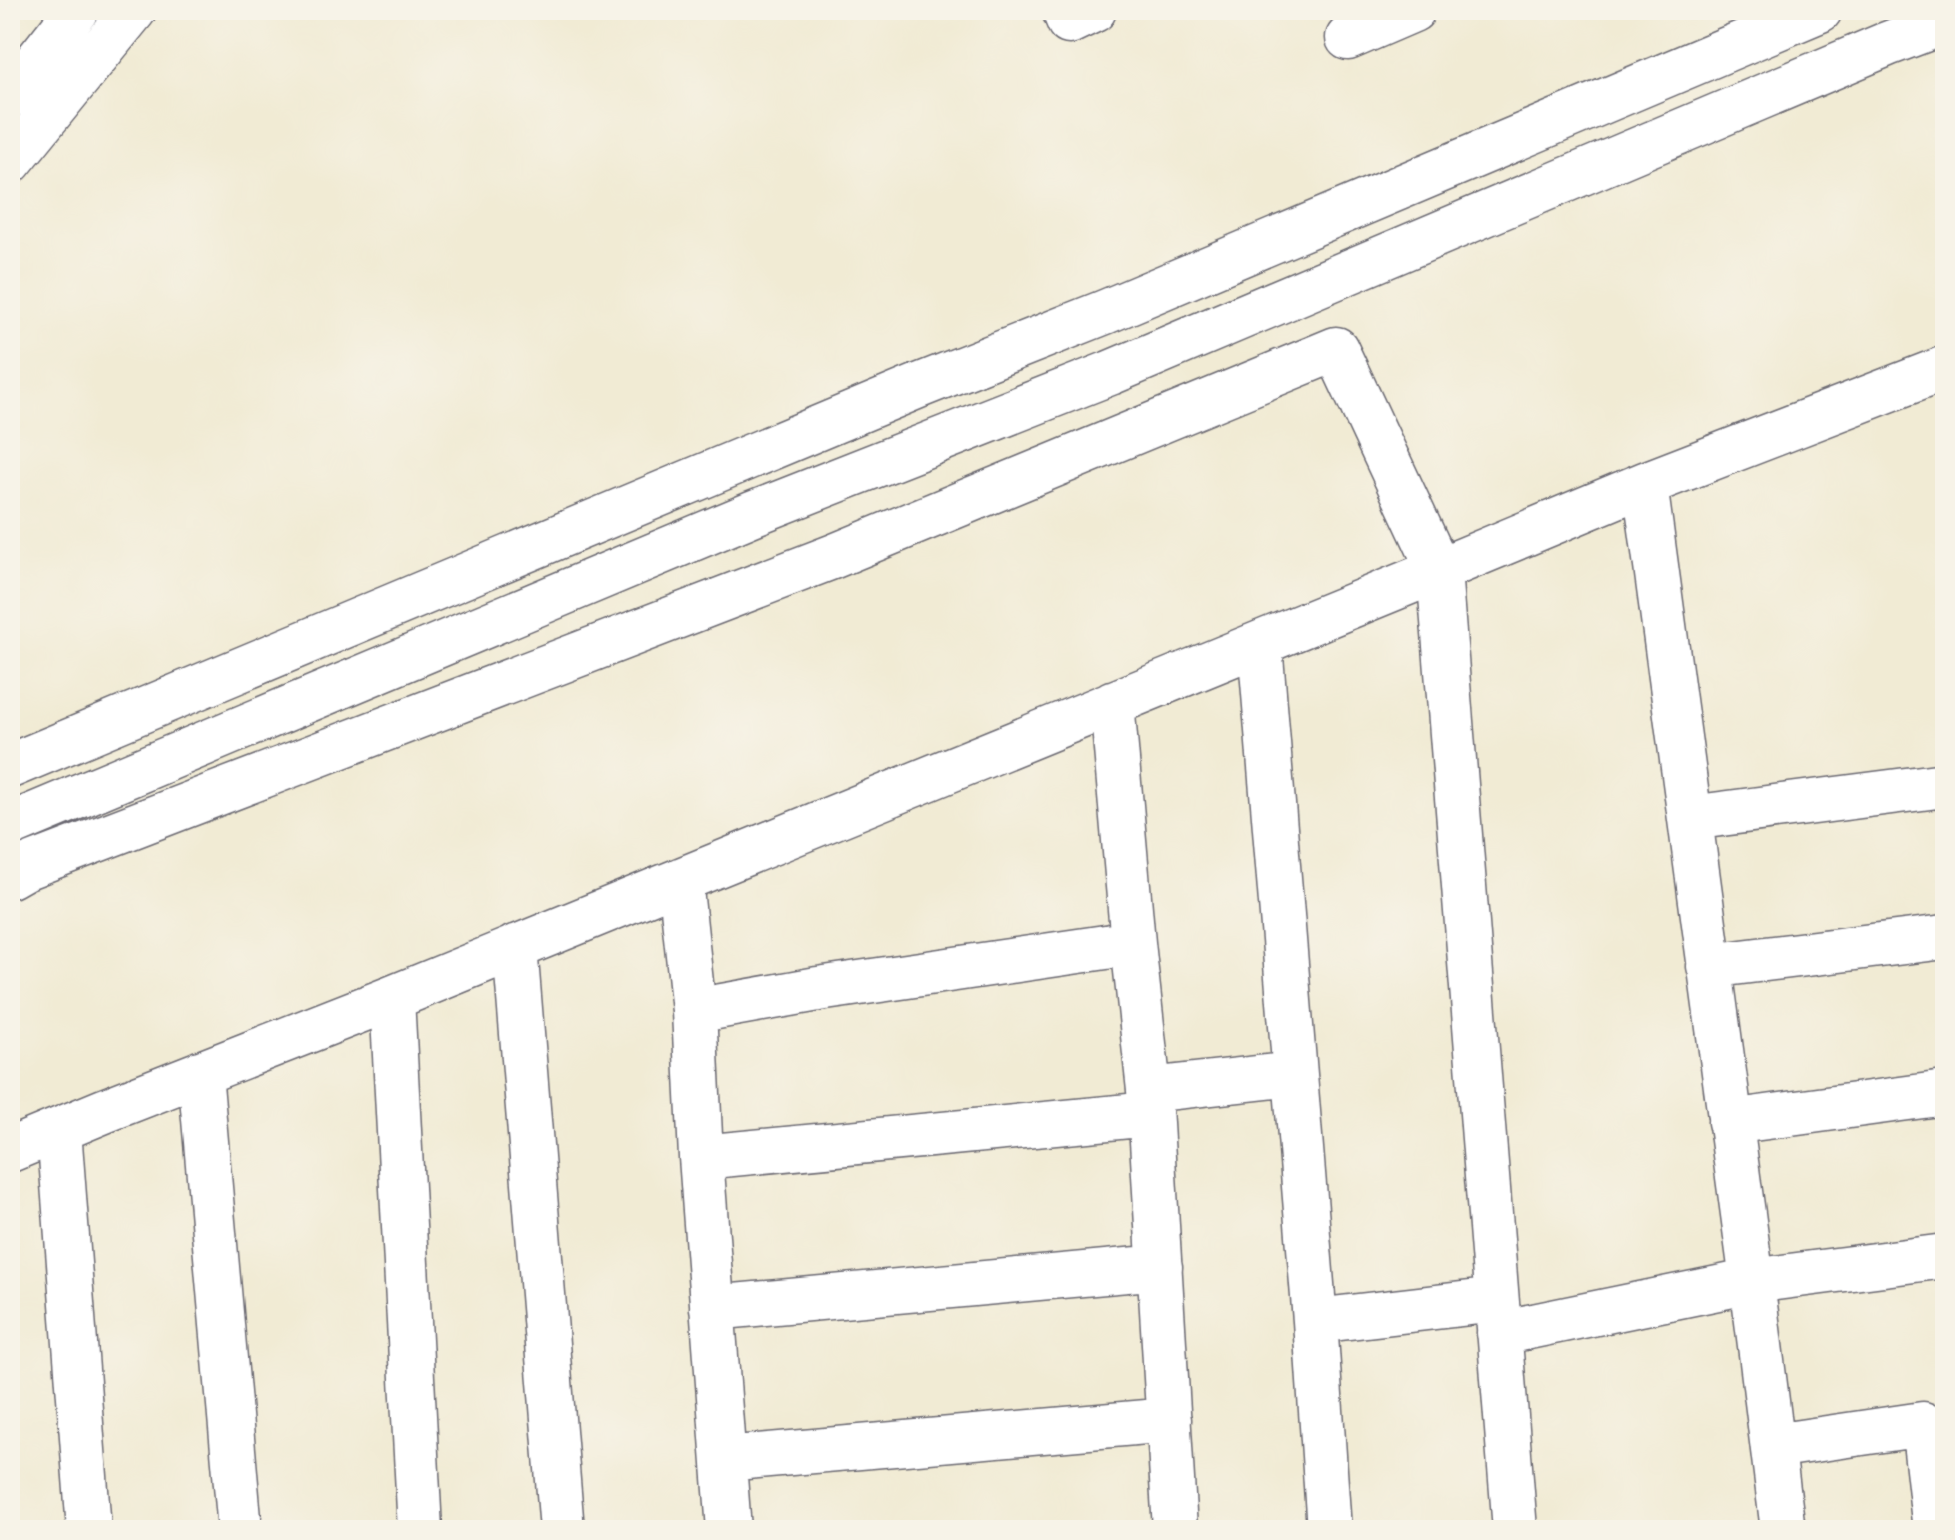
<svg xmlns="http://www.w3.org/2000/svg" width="1955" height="1540" viewBox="0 0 1955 1540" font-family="'Architects Daughter',sans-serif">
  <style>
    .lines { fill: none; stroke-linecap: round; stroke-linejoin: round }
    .minor-casing { stroke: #6a6871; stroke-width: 47 }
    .minor { stroke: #fff; stroke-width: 44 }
  </style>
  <rect width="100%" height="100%" fill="#f7f3e8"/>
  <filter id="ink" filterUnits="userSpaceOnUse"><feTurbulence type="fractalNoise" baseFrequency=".0125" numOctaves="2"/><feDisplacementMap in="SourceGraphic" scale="16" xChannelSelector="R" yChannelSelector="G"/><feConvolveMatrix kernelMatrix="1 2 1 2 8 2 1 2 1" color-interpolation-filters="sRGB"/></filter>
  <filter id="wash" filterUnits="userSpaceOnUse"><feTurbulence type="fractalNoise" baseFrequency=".006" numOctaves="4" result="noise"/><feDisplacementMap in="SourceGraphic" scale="32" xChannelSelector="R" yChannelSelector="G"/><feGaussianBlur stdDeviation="1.8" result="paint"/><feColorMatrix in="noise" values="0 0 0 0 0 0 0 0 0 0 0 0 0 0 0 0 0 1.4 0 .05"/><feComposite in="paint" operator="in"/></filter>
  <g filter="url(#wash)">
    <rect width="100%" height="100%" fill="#f1ebd4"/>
  </g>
  <g filter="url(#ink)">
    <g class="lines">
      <g class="minor-casing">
        <path id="minor" d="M1064,10l5,12 25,-12
          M1348,38l65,-28
          M10,95l67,-85
          M10,162l124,-152
          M1260,644l55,677 14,209
          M1112,703l21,240 16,147
          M10,766l911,-381 184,-73 715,-302
          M1690,818l255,-33
          M10,825l742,-311 358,-141 777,-329 58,-22
          M10,876l14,-8 808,-311 504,-208 103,221 76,960
          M680,880l14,131 7,146 28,373
          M515,947l47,583
          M1709,966l236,-29
          M392,998l28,532
          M694,1011l124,-22 315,-46
          M200,1073l40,457
          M1730,1122l215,-29
          M59,1130l30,400
          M10,1150l94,-39 288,-113 1047,-428 206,-86 300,-116
          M701,1157l449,-43
          M712,1308l448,-41
          M1315,1321l181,-21
          M1499,1333l253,-52 -107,-797
          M1773,1446l150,-22 12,106
          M724,1459l445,-39
          M1175,1530l-26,-440 145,-16
          M1783,1530l-31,-249 193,-25"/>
      </g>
      <use href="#minor" class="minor"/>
    </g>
  </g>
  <rect width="1955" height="1540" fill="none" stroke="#f7f3e8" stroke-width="40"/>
</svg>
